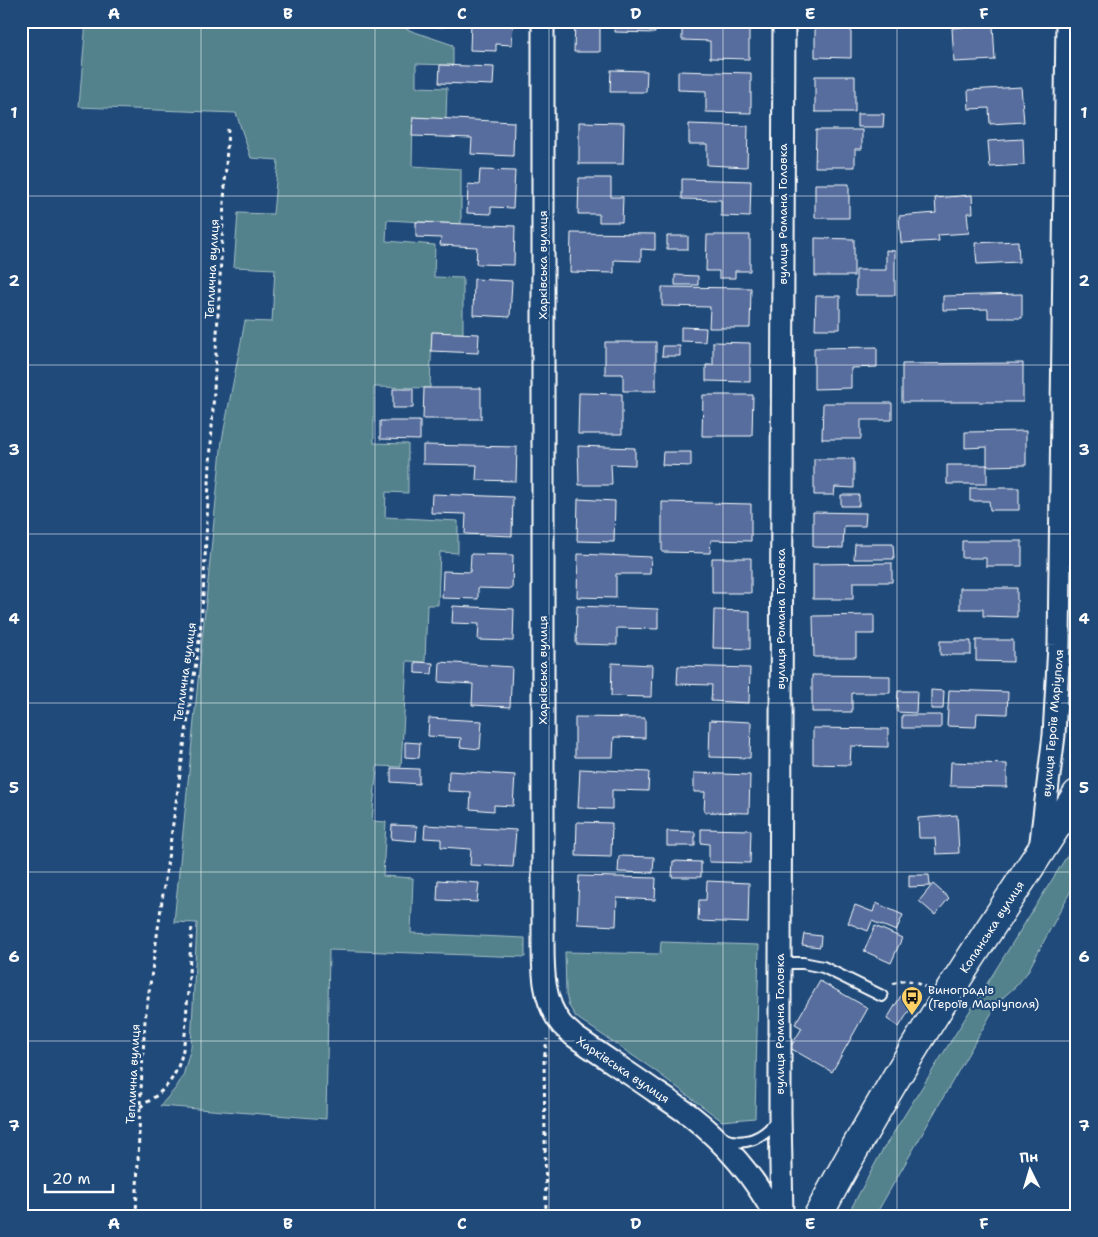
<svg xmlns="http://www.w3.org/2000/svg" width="1098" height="1237" viewBox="0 0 1098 1237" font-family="'Shantell Sans',sans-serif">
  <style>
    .green { fill: #52828c; stroke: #a8c0c6 }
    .building { fill: #566d9d; stroke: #fff }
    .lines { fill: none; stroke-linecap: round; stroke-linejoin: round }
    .service-casing { stroke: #fff; stroke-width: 14 }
    .minor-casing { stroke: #fff; stroke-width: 25 }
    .trunk-casing { stroke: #fff; stroke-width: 31 }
    .path { stroke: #fff; stroke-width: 3; stroke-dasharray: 4 4; stroke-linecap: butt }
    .service { stroke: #1f4a7a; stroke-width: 10 }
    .minor { stroke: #1f4a7a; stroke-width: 21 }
    .trunk { stroke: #1f4a7a; stroke-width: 28 }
    .grid { fill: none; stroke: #fff; stroke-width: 1; stroke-opacity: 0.55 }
    .labels { text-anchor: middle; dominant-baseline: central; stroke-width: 4.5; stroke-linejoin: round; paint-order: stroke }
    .street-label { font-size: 12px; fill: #fff; stroke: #1f4a7a }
    .poi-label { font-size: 12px; fill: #fff; stroke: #1f4a7a; text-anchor: start }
    .neatline { fill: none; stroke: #fff; stroke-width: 2 }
    .grid-label { font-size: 16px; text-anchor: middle; font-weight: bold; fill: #fff }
  </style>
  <rect width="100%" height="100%" fill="#1f4a7a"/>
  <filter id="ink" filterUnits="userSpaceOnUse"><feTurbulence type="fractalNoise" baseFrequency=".02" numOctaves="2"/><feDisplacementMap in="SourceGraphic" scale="10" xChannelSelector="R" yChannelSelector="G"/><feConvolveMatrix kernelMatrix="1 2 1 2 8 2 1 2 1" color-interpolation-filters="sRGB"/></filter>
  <g filter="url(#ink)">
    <path class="green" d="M86,21h320v8l47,16v20l-37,-1v23l31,1 -1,31 -33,-2 -1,49 49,3v55l-74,-4 -1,21 49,4 -1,32 29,1v55l-31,-1 -2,56 -56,-1v56l34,1v49l-22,-1 -1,25 73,4v32l-18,-1 -2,53h-11l-2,57 -18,-1 -6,106 -24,-1 -5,55 14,1 -3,54 30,2 -2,55 114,5v19l-196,-7 -3,169 -166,-13 15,-17 8,-13 8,-29 6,-124 -23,-1 48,-482 23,-119 27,1 3,-53 -41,-2 4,-54 35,1 5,-54 -27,-2 -15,-45 -157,-6z
      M1077,840v39l-50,94 -11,13 -18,16 -123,214h-28l35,-65z
      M661,942l98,3 -4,173 -33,3 -68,-51 -78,-53 -7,-11 -3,-12 -1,-42 95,2z"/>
    <path class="building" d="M413,21h31v6l-31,-1z
      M471,21h42l-1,24 -16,-1v7l-26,-1z
      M575,21h25v31h-26z
      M615,21h40v12l-40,-1z
      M682,21h67v38l-39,-1v-17l-28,-1z
      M815,21h36v37l-36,-1z
      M993,25l2,35 -41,2 -2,-34z
      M440,65l54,2 -1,18 -54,-2z
      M611,70l36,1 -1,21h-36z
      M678,71l73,2v40l-45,-1v-21l-28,-1z
      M815,76h40v36h-40z
      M1021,87l3,35 -34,2 -1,-16 -20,1 -1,-19z
      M857,114h27l-1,13h-26z
      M413,117l101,5 -1,34 -42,-2 1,-16 -60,-2z
      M579,122l45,1 -1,41h-44z
      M689,124l59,2 -1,41 -40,-2v-21h-18z
      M816,130h46v19h-7v18h-40z
      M1023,139l1,26 -34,2 -2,-26z
      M480,170l35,1 -2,37 -22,-1v7l-24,-1 1,-29 11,1z
      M579,178h32v19h12l-1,25h-23v-8h-21z
      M682,179l69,2 -1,36 -29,-1v-16l-39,-1z
      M815,184h34v34h-34z
      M972,195l1,18h-6l2,20 -31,2 1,6 -38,2 -2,-27 37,-3 -1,-15z
      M416,222l99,4 -1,39 -38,-1 1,-17 -37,-2 1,-7 -25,-1z
      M571,233l84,1v16l-14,-1v12l-27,-1v13l-44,-1z
      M707,235h43v36h-15v7h-16v-7h-13z
      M667,236h21v13h-21z
      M815,238l39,1v37h-39z
      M1018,241l1,21 -42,2 -2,-21z
      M886,250l9,1v44h-39v-25h30z
      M675,275l23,1v9h-23z
      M474,279l38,2 -2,36 -37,-2z
      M662,287l89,1 -1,40h-41l1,-21 -48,-1z
      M1022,294v24h-34v-9l-45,1v-14z
      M816,296h24v33h-25z
      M681,327l25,1 -1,14 -24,-1z
      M432,332l47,2 -1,19 -47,-2z
      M605,342h51v49h-33v-17h-18z
      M713,342l37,1v39l-44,-1v-16h7z
      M663,346h17v10h-18z
      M877,347v20l-26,1v20l-37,1v-41z
      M1023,363v39h-121v-38z
      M424,388h57v31h-58z
      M393,389h20v19h-20z
      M579,393l43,1v40h-44z
      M703,395h50l-1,41h-50z
      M823,403h69v17h-31v19h-39z
      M380,421h40v19l-40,-1z
      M1026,431v34l-39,1v-19l-22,1v-16z
      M423,445l94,2 -1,34 -40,-1 1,-15 -54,-1z
      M578,446l57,2v17l-24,-1 1,21h-33z
      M663,452h28v14l-29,-1z
      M814,459h40v29l-19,-1 -1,8h-20z
      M947,465h40v19h-40z
      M970,488h49v22h-29l-1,-9h-19z
      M432,494l81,3 -1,39 -47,-2 1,-20 -35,-1z
      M841,495h18v11h-18z
      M578,499l37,2 -1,41 -37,-1z
      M662,502l89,2v37l-40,-1 -1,13 -48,-1z
      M813,512l53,1 -1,13h-21l-1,22 -30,-1z
      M962,541h60v25h-36v-8h-24z
      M855,544h38l1,15h-40z
      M471,554l42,1 -1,34 -34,-1v11l-36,-1 1,-27 27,1z
      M578,554l73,3 -1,17h-34v24l-39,-1z
      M712,558h39v35h-39z
      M892,563v19h-39v17h-40v-35z
      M960,588h57v29l-34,-1v-7h-23z
      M453,606l61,3 -1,32 -35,-1 1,-16 -27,-1z
      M577,606l81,3v20l-41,-1v17l-41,-1z
      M714,610l36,1v38l-37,-1z
      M874,615v19h-18v23h-42l-1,-41z
      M976,640h37v22l-37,-1z
      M940,641h31v14h-31z
      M415,662l18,1 -1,11 -17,-1z
      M440,662l72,5 -2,40 -38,-2 1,-21 -34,-2z
      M612,663l40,2 -1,32 -40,-1z
      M678,666l72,2 -1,35 -38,-2 1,-16 -35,-1z
      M812,675l78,1v17h-38v19h-40z
      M931,690l13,1 -1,18h-12z
      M949,690l59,2 -1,22 -30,-1 -1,14 -29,-1z
      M898,691h19l-1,22 -19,-1z
      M902,715h39v13h-39z
      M575,717l70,1v20l-31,-1 -1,20h-38z
      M429,718l53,3 -2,28 -20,-2 1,-9 -33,-2z
      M710,720l41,2 -1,36 -41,-1z
      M813,728l75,1v18l-37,-1 -1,19 -37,-1z
      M405,742l15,1 -1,15 -14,-1z
      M951,762l56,2v23l-57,-1z
      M391,768l28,1v15l-28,-2z
      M580,769l69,3 -1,19 -36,-1v19l-34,-1z
      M449,771l66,4 -2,31 -19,-1v6l-24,-2 1,-17 -23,-1z
      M694,773l56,2 -1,38 -45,-1 1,-20h-11z
      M957,815l2,38 -23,1 -1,-16h-16l-1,-20z
      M577,822l35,1 -1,34 -35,-1z
      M392,825l25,1 -1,15 -25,-2z
      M425,825l91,5 -3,37 -43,-2 1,-16 -30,-2v-8l-17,-1z
      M701,829l50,1 -1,33 -41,-1v-18l-8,-1z
      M667,831l28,1v14h-28z
      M619,856l35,1 -1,16 -35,-1z
      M673,861l28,1v15h-29z
      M909,875h20l1,11 -21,1z
      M579,876l77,2 -1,22 -38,-2 -1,28 -39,-2z
      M438,880l41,3 -2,19 -40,-2z
      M707,881l42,2 -1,40 -50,-2 1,-21h7z
      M933,884l16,14 -14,17 -16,-14z
      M876,903l27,12 -7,16 -24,-10 -4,10 -20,-8 7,-18 18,7z
      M875,926l27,12 -11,25 -27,-12z
      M804,934l17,2 -1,11 -18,-2z
      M820,981l48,27 -36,64 -42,-24 12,-20 -7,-4z
      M905,989l12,9 -18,29 -12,-8z"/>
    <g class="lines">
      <g class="service-casing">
        <path id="service" d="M780,963h23l20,4 59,29
          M721,1138c22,9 44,1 56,-19"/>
      </g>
      <g class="minor-casing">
        <path id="minor" d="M543,21v922c0,28 0,59 19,82 4,4 8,7 12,11 27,19 55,37 82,56 12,8 24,16 35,24 34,27 64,62 84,100
          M1040,849l14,-114 5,-90 8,-624
          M782,1216l-2,-102v-151l4,-942"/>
      </g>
      <g class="trunk-casing">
        <path id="trunk" d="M818,1216c39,-74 81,-145 126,-216 43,-69 90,-137 133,-206"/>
      </g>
      <path class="path" d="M893,984c12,-6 21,-3 32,3
        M140,1107c14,-9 28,-19 35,-34 11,-20 10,-45 12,-67 2,-27 3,-54 5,-81
        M136,1216l4,-109 5,-87 55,-386 3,-39 25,-467
        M546,1216l-2,-156 3,-21"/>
      <use href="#service" class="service"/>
      <use href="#minor" class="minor"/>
      <use href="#trunk" class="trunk"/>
    </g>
  </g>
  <path class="grid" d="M201,21v1195M375,21v1195M549,21v1195M723,21v1195M897,21v1195M21,196h1056M21,365h1056M21,534h1056M21,703h1056M21,872h1056M21,1041h1056"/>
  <defs>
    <g id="bus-pin" transform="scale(1.125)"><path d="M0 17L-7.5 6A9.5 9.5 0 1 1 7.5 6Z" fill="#ffd166" stroke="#1f4a7a"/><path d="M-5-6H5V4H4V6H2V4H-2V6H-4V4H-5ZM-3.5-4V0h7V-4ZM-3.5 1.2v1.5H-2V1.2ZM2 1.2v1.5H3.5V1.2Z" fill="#111"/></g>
  </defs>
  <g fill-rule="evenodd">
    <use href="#bus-pin" x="912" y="997"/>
  </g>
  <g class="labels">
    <g class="street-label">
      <text transform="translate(783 214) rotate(-90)">вулиця Романа Головка</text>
      <text transform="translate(543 265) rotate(-90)">Харківська вулиця</text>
      <text transform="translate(212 269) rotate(-87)">Теплична вулиця</text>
      <text transform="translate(781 619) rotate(-90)">вулиця Романа Головка</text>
      <text transform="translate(543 670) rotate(-90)">Харківська вулиця</text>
      <text transform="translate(185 672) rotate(-82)">Теплична вулиця</text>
      <text transform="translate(1053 723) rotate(-85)">вулиця Героїв Маріуполя</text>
      <text transform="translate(992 927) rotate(-57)">Копанська вулиця</text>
      <text transform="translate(780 1024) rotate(-90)">вулиця Романа Головка</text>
      <text transform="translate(623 1070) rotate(34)">Харківська вулиця</text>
      <text transform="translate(133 1074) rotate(-87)">Теплична вулиця</text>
    </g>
    <g class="poi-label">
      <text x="928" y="990">Виноградів<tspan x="928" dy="14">(Героїв Маріуполя)</tspan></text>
    </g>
  </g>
  <rect width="1098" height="1237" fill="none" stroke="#1f4a7a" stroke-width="55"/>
  <g transform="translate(1030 1170) rotate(355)" stroke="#1f4a7a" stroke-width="4" paint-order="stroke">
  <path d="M0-4L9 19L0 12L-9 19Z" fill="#ffffff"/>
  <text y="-8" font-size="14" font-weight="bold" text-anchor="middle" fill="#ffffff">Пн</text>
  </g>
  <path d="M45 1184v8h68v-8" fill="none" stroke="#ffffff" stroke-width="2.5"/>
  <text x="52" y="1184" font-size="15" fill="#ffffff" stroke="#1f4a7a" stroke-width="4" paint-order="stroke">20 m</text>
  <rect x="28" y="28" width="1042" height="1182" class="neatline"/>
  <g class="grid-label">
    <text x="114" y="19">A</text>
    <text x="288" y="19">B</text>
    <text x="462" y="19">C</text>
    <text x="636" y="19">D</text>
    <text x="810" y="19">E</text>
    <text x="984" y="19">F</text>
    <text x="14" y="118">1</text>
    <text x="1084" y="118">1</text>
    <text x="14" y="286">2</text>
    <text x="1084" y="286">2</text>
    <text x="14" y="455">3</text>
    <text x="1084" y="455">3</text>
    <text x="14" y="624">4</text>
    <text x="1084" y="624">4</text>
    <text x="14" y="793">5</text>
    <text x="1084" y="793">5</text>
    <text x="14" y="962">6</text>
    <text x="1084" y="962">6</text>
    <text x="14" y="1131">7</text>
    <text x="1084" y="1131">7</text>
    <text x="114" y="1229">A</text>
    <text x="288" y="1229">B</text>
    <text x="462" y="1229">C</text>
    <text x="636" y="1229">D</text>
    <text x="810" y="1229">E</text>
    <text x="984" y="1229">F</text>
  </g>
</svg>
